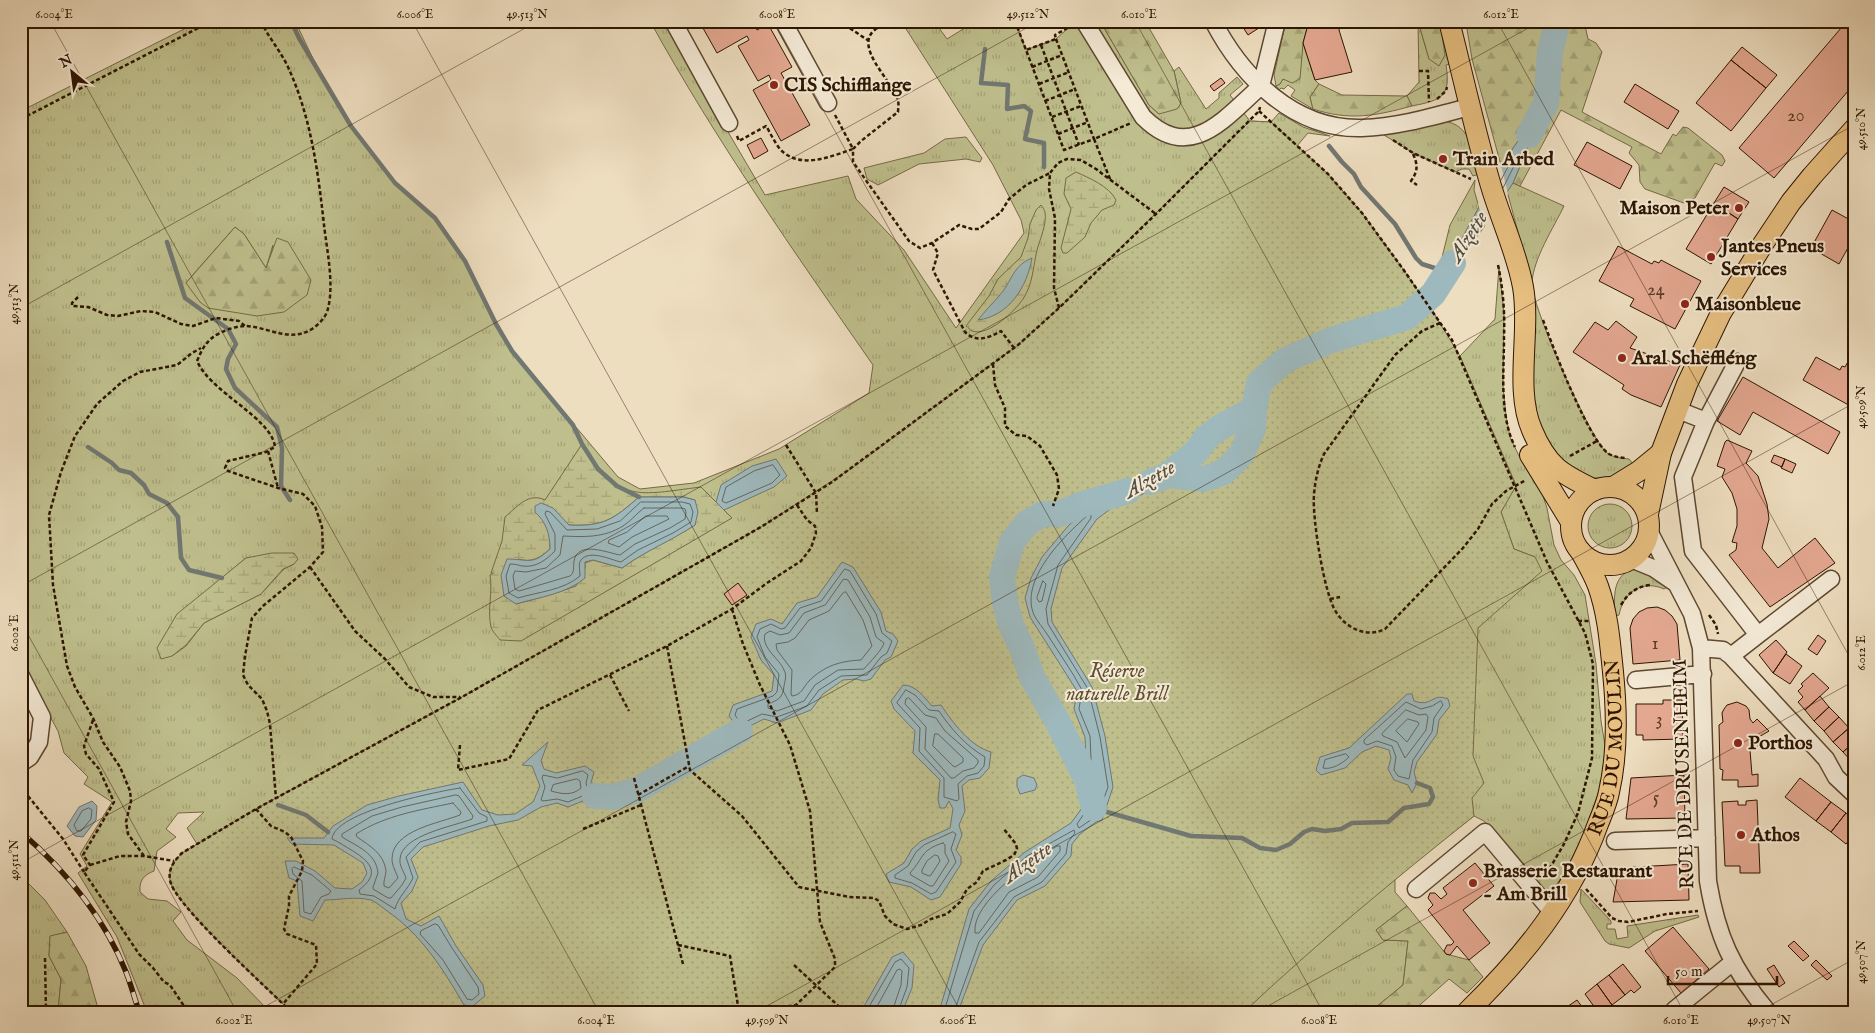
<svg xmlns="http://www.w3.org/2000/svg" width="1875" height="1033" viewBox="0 0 1875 1033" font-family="'IM FELL English',serif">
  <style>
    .grass { fill: url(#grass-tufts); stroke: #766a46; fill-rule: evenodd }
    .forest { fill: url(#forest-firs); stroke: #766a46 }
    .wetland { fill: url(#wetland-marsh); stroke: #766a46; fill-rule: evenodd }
    .park { fill: url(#park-dots); stroke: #766a46 }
    .water { fill: #9eb9bd; stroke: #717771 }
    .pier { fill: #eedec0 }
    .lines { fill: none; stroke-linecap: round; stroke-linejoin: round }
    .shore { stroke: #66675e; stroke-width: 1 }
    .stream { stroke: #717771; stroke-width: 4.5 }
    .river { stroke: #9eb9bd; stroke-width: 26 }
    .building { fill: #e4a891; stroke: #2d1500 }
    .minor-casing { stroke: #5d4730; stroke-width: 19 }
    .major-casing { stroke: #2d1500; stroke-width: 22 }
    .path { stroke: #2d1500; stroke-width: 2.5; stroke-dasharray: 4 2.5; stroke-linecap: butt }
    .minor { stroke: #f4ead6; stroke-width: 16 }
    .major { stroke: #e7bf80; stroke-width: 20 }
    .rail-casing { stroke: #2d1500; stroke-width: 5.5 }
    .rail { stroke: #f4ead6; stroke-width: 4; stroke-dasharray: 11; stroke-linecap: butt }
    .ticks { fill: none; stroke: #2d1500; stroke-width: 1; stroke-opacity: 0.45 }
    .poi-dot { fill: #8f2418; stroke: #f4ead6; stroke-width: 2 }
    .labels { text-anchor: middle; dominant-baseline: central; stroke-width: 4; stroke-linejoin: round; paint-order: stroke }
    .number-label { font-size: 18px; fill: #5b3a24 }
    .poi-label { font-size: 20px; font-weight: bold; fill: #2d1500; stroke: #f4ead6; text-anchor: start }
    .park-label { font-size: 20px; font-style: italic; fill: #605031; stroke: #f4ead6 }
    .street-label { font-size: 20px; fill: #2d1500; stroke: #f4ead6 }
    .water-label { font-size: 21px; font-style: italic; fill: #554e42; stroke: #f4ead6 }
    .neatline { fill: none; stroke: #2d1500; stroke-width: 2 }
    .ticks-label { font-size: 12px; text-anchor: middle; fill: #2d1500 }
  </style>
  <defs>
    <pattern id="grass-tufts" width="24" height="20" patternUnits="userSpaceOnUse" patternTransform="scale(1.25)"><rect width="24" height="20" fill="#bfbf8d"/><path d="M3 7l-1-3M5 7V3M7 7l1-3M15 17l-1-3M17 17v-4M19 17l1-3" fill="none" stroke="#a4a378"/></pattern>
    <pattern id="forest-firs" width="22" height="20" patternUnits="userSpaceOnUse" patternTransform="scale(1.25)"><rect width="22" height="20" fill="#bfbf8d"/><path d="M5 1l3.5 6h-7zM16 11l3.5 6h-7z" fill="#a4a378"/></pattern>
    <pattern id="wetland-marsh" width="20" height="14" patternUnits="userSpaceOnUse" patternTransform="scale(1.25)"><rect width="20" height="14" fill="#bfbf8d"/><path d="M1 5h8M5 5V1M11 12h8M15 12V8" fill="none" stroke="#a4a378"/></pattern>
    <pattern id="park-dots" width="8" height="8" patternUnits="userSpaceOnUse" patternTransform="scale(1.25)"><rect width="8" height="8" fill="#bfbf8d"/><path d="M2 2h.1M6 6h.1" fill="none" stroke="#a4a378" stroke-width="1.8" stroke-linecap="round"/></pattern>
  </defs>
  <rect width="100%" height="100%" fill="#eedec0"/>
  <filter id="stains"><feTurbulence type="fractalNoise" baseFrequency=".004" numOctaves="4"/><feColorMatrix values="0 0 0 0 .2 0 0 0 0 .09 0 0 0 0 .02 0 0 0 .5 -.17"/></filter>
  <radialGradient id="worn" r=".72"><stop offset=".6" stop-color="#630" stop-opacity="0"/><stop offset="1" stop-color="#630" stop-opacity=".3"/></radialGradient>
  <path class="grass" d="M200,21h95l34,71 22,34 44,57 40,35 30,43 31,63 16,27 106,126 22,12 54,-6 85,-34 90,-56 4,-28c-78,-112 -157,-224 -223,-344h13l102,174 83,-19 8,23 48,51 52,78 68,-95 -3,-13 -28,-55 -92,-144h33l13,18 29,-18h39l11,29 30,-11 10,-9 -6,-9h40l49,84 10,9 22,-11 -7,-32 5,-4 27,42 13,-11v-5l18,-16 6,7 -13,11 20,26 21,1 8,-9 24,14 27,9 -22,-3 -23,27 14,85 -1043,564 -83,81c-9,-25 4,-34 24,-46l-10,-16 17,-16 -26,1 -12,16 10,8 -19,14 -3,20c-10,4 -15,9 -14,21l8,7 19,2 14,11 -8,9 14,19 50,38 33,34h-123l-30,-75 -39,-64 9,-7 -7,-12 32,-52 -28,-18 4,-7 -24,-24 -6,-22 -37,-67v-553zM235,227l9,7 22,34 7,-23 -16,71 -71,-33 11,-13zM246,558l48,6 -10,5 -23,25 -57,29 -18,23 -14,10 50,-78z
    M1418,21l11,38 15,-20 6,25 -4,1c5,32 -4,35 -34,41l-5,-10 12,-14z
    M1303,43l12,37 4,4 -9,13 3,12 -22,-13 4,-6 -7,-5 -4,4 -3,-1 -2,2 -3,-4 4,-2 3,-5h16z
    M1443,121c28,3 30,31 36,53l-6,2 -4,-7h-7l-7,3 -42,-19 -29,-18z
    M966,137l16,21 -2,4 -14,-3 -47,5 -41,21 -11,-6 -3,-11 60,-15 21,-14z
    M1475,180l-1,10 5,17 -46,87 17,-69z
    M1513,183l51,23c-10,21 -31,53 -32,77 -1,22 58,156 75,170 7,5 15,5 22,6l4,5 -21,14h-18l-20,-4 -17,-11 -27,-55 2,-124 -25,-93z
    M1499,267l5,46 -1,73 3,30 4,21 10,21 20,29 7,21 7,37 7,15 13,15 11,20 11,69 5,57 5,30 -6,37 -15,43 -19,39 -18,28 -64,-77 -10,-5 -79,62v14l12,14 -31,24 7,10 25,1 -5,44 -33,27h-391l556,-455 -21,-8 -13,-37 15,-27 -56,-129 35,-37z
    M1588 526a22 22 0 1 1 44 0a22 22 0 1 1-44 0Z
    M1633,569c13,-1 24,10 34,18l-3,2c-22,-10 -41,4 -45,26l-4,1c-1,-19 -3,-40 18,-47z
    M21,876l24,24 22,32 -17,5 -1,19 12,23 -3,33h-37z
    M1581,889l30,32v3h-4v5h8l2,10 11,-2 -1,-11 71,-11 1,2 -44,14 -26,17 -20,-4 -4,-3 -25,-39z"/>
  <path class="forest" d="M1100,21h45l29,50 7,32 -4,6 -18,5 -10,-9z
    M1286,21h23l-6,22 -3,36 -8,4 -9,-4 -3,5 -4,2 -2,-11z
    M1418,21h22l5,34 -6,11 -10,-7z
    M1475,21h109l4,18 8,4 6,9 -20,60 79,42 12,-20 3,2 7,-9 5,1 34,27 3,6 -3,5 -7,-3 -20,35 -11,5 -39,-14 -5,-7 -1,-17 -10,-12 3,-6 -71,-37 -41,76 -7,-3 32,-77 -32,42 -11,21 -30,-110 -6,-36z
    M1319,84l23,11 65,1 5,10c-37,10 -62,15 -99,3l-3,-12z
    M235,227l9,7 22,34 11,-30 11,4 23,38 -4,15 -23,17 -27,4 -49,-8 -8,-6 -14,-19z
    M1407,906l39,48 23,6 14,17 -16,16 -18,-14 -37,33h-42l33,-27 5,-44 -25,-1 -7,-10z
    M67,932l19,34 13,46h-41l3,-33 -12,-23 1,-20z"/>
  <path class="wetland" d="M1076,172c13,6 33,14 40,28l-2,5 -12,5 -11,13 -6,14 -18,16h-4l-2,-5 10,-39 -7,-15 2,-16z
    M1041,205c2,2 3,5 4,7 2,12 -5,27 -8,38 -4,17 -4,34 -14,49 -8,12 -35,38 -51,32 -2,-1 -4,-4 -6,-5l23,-30 9,-17 23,-22 7,-19 2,-14 6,-14z
    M582,444c39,60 54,51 119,43l31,31 -211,123 -21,-1c-3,-4 -8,-9 -9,-13 -4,-17 2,-35 -1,-52l3,-2h-2l11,-32 3,-24c12,-10 23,-25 40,-17zM639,497h44l12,3v25c-24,15 -50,26 -73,43l-29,-8 -8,3v5l-9,18 -23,8 -37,10 2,-45c14,4 22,-1 32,-10v-14l-8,-17h19l8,7c34,2 45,-6 70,-28z
    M272,553h22l4,6 -4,5 -11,5 -22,25 -57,29 -18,22 -14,11 -11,3 -4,-11 20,-34 69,-56z"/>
  <path class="park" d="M1250,121l21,1 57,52 34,39 41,56 32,46 25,41 56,130 -15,26 13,37 21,8 7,14 -64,57 -5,128 11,27 -12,15 2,18c-79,63 -157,127 -230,196h-953c-22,-23 -118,-108 -121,-132 -2,-11 4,-19 12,-27l74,-44 206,-112 299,-170 91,-59 166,-123 41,-37z"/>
  <path class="water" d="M1546,103l-33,80 -28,43 -52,68 36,-69 44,-77z
    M1032,258c-5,29 -23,58 -54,62 7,-9 14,-16 21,-24 13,-14 13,-30 33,-38z
    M776,459l11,17 -13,11 -50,23 -8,-8 5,-17 31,-19z
    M1181,464l23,15 -35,1 -28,15 -17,4 -27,20 -35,49 -11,41 1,13 40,65 13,49 8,51 -11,33 -6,2 -16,12 -8,10 -1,12 -26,30 -28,14 -34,45 -25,67h-19l30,-103 22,-28 34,-29 46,-29 14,-19 2,-24 -2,-43 -11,-28 3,-18 -47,-74 -5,-19 6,-20 11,-21 27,-32 17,-15 22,-14 28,-11 7,-7z
    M639,497h44l12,3 3,12 -3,13c-24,16 -50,26 -73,43l-29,-8 -8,2v16c-19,16 -45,19 -69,26l-12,-8 -3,-21 6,-16c21,0 25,7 43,-10 0,-15 -4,-27 -15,-37v-6l6,-3 12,5 16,17c34,2 45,-6 70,-28z
    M842,562l11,5 28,45 5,19 7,3 5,7 -7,16 -6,3 -14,19 -7,2 -8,-2 -13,1 -20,14 -12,16 -34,13 -13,-4 -24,12 -11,-15 4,-11 39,-14 2,-16 -13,-15 -10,-23 5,-13 15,-5 11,5 15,-21 20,-6z
    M903,685c13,0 21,12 29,21l9,-1c12,18 29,41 50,47l-2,16 -9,10 -11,2 -7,6 3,25 -6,14 3,10 -6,15 5,7v7l-21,33 -9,3 -20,-13 -22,-5 -3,-8 18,-11 8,-14 9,-8 29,-13 3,-19 -4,-8 -4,7h-5l-2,-8 2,-20 -27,-27 2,-22 -21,-22 -3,-8z
    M1407,694h5l2,7c18,7 18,-9 34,-2l2,7 -11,14 -2,14 -20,28 -3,10 3,11 -5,10 -4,-8 -14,-5 -6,-11 3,-11 -2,-8 -13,-4 -14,6 -17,16 -24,7 -5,-5 4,-13 29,-9z
    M548,742l-7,19 3,8 12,4 29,-7 9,6 -3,11 4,13 -27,11 -11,-4 -16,4 -23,13 -29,6 -66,21 -12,12 7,18 -6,14 -11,12 5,16 15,7 18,-10 17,30 27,39 2,11 -12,10 -9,-1c-21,-36 -43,-71 -77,-94 -5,-4 -11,-9 -16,-11 -16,-4 -31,0 -46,0l-12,21 -13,-5 -3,-35 -8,-3 -4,-17h11l19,10 20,17 17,1 10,-7 5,-9 -4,-10 -29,-18 -42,-1 -5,-6h37l9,-12 34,-21 32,-9 64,-14 19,28 16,5 17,-1 18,-12 7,-16 -8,-20 -10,-1z
    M1023,775l11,3 3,7 -2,5 -15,4 -3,-8v-7z
    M92,801l5,5 -1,14 -13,17 -8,-1 -8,-10 12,-19z
    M903,952l11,13 -2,23 -10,24h-45l6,-4 29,-51z"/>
  <path class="pier" d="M1501,165l7,29 -22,35 -8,-25z"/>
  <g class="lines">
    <path class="shore" d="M1501,180l9,-17h4v3l-11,22
      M773,465l7,10 -8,8 -46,20 -4,-2 4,-14 28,-16z
      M641,502h41l8,2 3,8 -2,10 -18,11 -35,17 -17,12c-10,-2 -31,-13 -40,-2 -3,3 -1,11 -1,16 -16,14 -42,16 -62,22l-9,-5 -3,-17 4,-12c5,0 8,1 12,2 14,2 24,-6 33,-15v-17l-10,-20 1,-3 4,1 17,18 30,-1 23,-8z
      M644,508h38l3,1 1,3 -1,7 -15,9 -35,16 -15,11c-12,-2 -42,-15 -46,6 -1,7 1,11 -4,15l-51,15 -4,-2 -2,-13 2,-5 11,1 20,-4 14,-13 3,-19c20,1 41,2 60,-10 8,-5 14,-13 21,-18z
      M1088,515h3v3l-33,47 -12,44 2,15 40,65 12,48 8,50 -10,28 -19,13 -2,-4 13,-19 2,-24 -2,-45 -11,-27 3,-19c-10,-19 -23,-37 -35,-56 -4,-6 -10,-13 -13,-19 -15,-35 30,-79 54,-100z
      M646,516h21l2,3 -37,18 -13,10 -11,-4 1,-3 18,-8z
      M845,569l5,2 26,43 6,19 10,8 -5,12 -6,4 -14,18 -26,1 -22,14 -12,16 -30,11 -15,-3 -21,10 -6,-9 2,-6 36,-13 4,-4 2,-18 -14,-17 -8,-20 3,-8 11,-5 10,5 4,-1 15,-20 21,-7z
      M844,579l4,1 22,37 6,20 8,6c-1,6 -15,20 -20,26l-26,1 -23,15 -11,16 -27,10 -9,-3v-4c10,-4 15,-6 16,-18 1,-5 3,-11 0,-16 -5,-12 -23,-22 -19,-36l5,-3 10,4 9,-2 15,-20 21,-8z
      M1043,581l3,3 -4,17 -3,1 -2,-4z
      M846,592l17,28 9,26 -11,14c-21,1 -37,6 -52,21 -6,6 -7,14 -17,15l-1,-2 1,-24 -15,-20 -1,-6 12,-2 7,-4 14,-18 20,-9 14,-18z
      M906,690l9,5 14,15 10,1c12,18 27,35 46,46l-1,9 -6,7 -11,3 -9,8 1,15 -2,2 -13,-4v-19l-25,-27 1,-23 -23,-25z
      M909,698l16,17 11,3 9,13 33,29v3l-4,5 -11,3 -9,7h-3l-26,-29 1,-22 -21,-23 1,-5z
      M1441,701l2,4 -9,13 -2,14 -19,28 -4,19 -11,-3 -4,-6 2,-13 -4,-11 -15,-5 -10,4 -3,-2v-3l42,-38 15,7 11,-3z
      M1406,710l13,5 7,-1 2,3 -2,13 -21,28 -8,-16 -14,-6 -1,-2z
      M1408,719l10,3 1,2 -12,18 -11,-11z
      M935,734h3l25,24v4l-8,5 -2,-1 -20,-20z
      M1346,754l3,3c-7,7 -18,13 -26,11l2,-8z
      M583,771l5,4 -2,8 2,8 -1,3 -19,8 -11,-3 -14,2 -2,-1 4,-13 -3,-9 1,-3 14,3z
      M577,779l3,2 1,7c-9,8 -19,6 -30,3l2,-6z
      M460,788l19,25 8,4v4l-67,21 -14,15 7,21c-5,11 -15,19 -18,31l-21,-13 -14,-2 -1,-4c21,-16 13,-27 -6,-39 -7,-4 -14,-9 -21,-12 2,-27 103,-47 128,-51z
      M456,795l3,1 14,20 -1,3c-17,7 -71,16 -72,40 -1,6 4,13 6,19l-4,7 -11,13h-3l-15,-9v-2l5,-14c-2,-20 -20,-26 -36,-36v-3l30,-18 30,-9z
      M453,803l8,9 -1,3c-20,8 -68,15 -68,44 0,7 4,13 6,19l-9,10 -5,-2c-1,-5 2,-10 2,-16 -3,-17 -16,-24 -29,-33l-1,-3c30,-19 64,-24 97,-31z
      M89,808l3,2 -1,9 -10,12h-4l-3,-6 8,-14z
      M953,832l3,2 -5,15 5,13 -20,30 -5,2 -19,-11 -17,-5v-3l13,-9 8,-14 8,-7z
      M943,843l2,2v8l4,8 -16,25h-3l-19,-11 -1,-2c14,-15 10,-23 33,-30z
      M1057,846h3v5l-22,26 -29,15 -30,41h-4c-4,-31 58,-73 82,-87z
      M935,855l3,1 2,5 -9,14 -2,1 -7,-3v-3l5,-9z
      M294,867l18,8 19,16 -2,3 -8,3 -10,17 -7,-2 -2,-31 -9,-7 -1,-5z
      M435,924l3,1 14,23 26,39 1,7 -7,6 -5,-1 -24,-39 -23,-26 1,-3z
      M866,1012l29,-50 6,-3 8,9 -2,19 -9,25
      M874,1012l23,-42 3,-1 2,2 -1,14 -9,27
      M944,1012l30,-101 20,-26 33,-29 47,-26 1,3 -7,9 -2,12 -24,28 -28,15 -35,45 -25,70"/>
    <path class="stream" d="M291,21l8,17 52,88 44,57 40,35 30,43 31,63 16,27 61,74 9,19 16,25 19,17 22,11
      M985,49l-4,34 27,2 -1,24 17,-3 7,5 -6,28 19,4v24
      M1329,146l13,16 12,12 7,13 34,37 21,34 6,6 25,8
      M167,242l18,56 43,31 8,15 -8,15 -2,10 9,19 42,39 5,21 -1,38 9,14
      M88,447l24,16 7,7 12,3 13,12 5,9 18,9 11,14 3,41 8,12 33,8
      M278,805l28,10 22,17
      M1100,810l91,26 51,2 18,10 16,2 14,-6 14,-12 8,-3 13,2 16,-2 11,-6 36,-1 16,-14 25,-4 4,-7 -3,-9 -13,-5"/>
    <path class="river" d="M1529,135l17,-32 4,-51 8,-31
      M1169,475l35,4 20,-7 17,-17 12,-26 1,-20
      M1150,482l18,-7 29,-24 9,-13 13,-10 35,-19 5,-26 25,-22 47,-21 76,-23 26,-23 20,-31
      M595,796l18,1 24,-7 103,-59
      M1094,808l-7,-28 -31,-61 -24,-42 -10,-29 -10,-21 -7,-24 -3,-26 10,-35 15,-19 16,-9h16l21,-9 48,-14"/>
  </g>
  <path class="building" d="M699,21h53l5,9 11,-6 24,43 -11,6 29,52 -29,16 -28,-51 18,-10 -2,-5 -11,6 -20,-35 11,-6 -2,-4 -30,17z
    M1239,21h24l2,3 -17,11z
    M1309,21h33l-3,9 13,42 -37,8 -12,-37z
    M1847,21h7v63l-80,94 -35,-30z
    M1742,47l35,28 -11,13 -35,-28z
    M1731,60l35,28 -35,43 -35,-28z
    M1221,78l4,5 -11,8 -4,-5z
    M1635,84l44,27 -11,18 -44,-27z
    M761,138l7,13 -14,8 -7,-14z
    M1587,142l45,24 -12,23 -46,-24z
    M1724,187l25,15 -11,17 -24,-16z
    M1714,203l24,16 -27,45 -25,-15z
    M1832,210l22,12v15l-15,27 -28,-16z
    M1618,246l34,18 2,-3 5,2 2,-3 40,21 -26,48 -45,-23 4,-7 -35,-18z
    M1616,321l21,16 -7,11 50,17 -19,42 -30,-12 -9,-6 2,-4 -51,-33 22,-30 13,8z
    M1816,357l24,13 2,-4 3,1 5,-9 4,2v48l-51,-28z
    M1743,377l97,55 -12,22 -75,-42 -13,23 -23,-14z
    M1727,440l25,11 -6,12 12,13 9,28 2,15 -7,29 16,20 37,-30 20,25 -65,44 -41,-52 7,-5 1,-7 -5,-1 5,-16v-17l-5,-16 -10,-16 3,-8 -8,-3 8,-24z
    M1774,455l11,4 -3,8 -11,-5z
    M1785,459l11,5 -4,9 -11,-5z
    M738,583l9,12 -15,10 -8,-11z
    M1657,607l8,3 7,6 5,8 3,36 -47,4 -3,-36 3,-9 6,-7 8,-4z
    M1818,635l8,6 -9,14 -9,-6z
    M1776,640l11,12 -14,21 -14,-18z
    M1786,654l16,12 -12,18 -17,-11z
    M1813,673l16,15 -24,22 -7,-8 5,-5 -5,-6 5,-5 -2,-2z
    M1820,696l9,11 -15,14 -9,-11z
    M1663,700h19l1,39 -40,1v-5h-7v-31h27z
    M1737,702l9,4 3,4 1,9 3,4 4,-4 12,12 -12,7 1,9 -8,3 2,25 6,-1v12l-20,1v-7h-16l1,-10 -3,-1 -1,-44 4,-3 -1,-9 2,-4 3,-4z
    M1829,707l10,10 -15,14 -10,-10z
    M1839,717l10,11 -16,14 -9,-11z
    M1849,728l5,5v9l-11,10 -10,-10z
    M1854,742v19l-2,1 -9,-10z
    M1684,775l1,43 -59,1 5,-41z
    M1800,778l31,24 -15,19 -31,-24z
    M1757,800l3,73h-20v-7h-15l-3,-64 16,-1v4h8v-4z
    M1831,802l15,11 -15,19 -15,-11z
    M1846,813l8,7v14l-8,10 -15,-12z
    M1475,863l19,23 -31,24 27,33 -21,17 -12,-14 -7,9 -4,-1 -2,-3 3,-6h4l3,-3 -26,-32 5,-5 -5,-7 2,-5h5l6,6 6,-5 -4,-6z
    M1688,864l1,36 -76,2 6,-34z
    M1673,927l36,42 -28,24 -36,-42z
    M1794,941l15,15 -6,5 -15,-15z
    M1816,960l16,16 -5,4 -16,-15z
    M1623,964l18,23 -7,6 -3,-3 -6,5 -16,-20z
    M1774,965l11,18 -6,4 -12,-18z
    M1609,975l16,20 -13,10 -15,-21z
    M1597,984l15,21 -9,7h-5l-13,-18z
    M1577,1000l9,12h-20l-2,-3z"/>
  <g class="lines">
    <g class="minor-casing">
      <path id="minor" d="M673,21l56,102
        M783,21l45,82
        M1084,21l59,96c47,47 81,2 118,-31
        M1213,21c29,56 81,109 149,107 36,-1 73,-12 107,-21
        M1261,86l16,-65
        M1678,410l28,11
        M1649,531l43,83 9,34 7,233c9,55 24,88 60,131
        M1631,559l22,9 22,15
        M1758,635l73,-56
        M1701,648l22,2 8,6 95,103 10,18 18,17
        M1731,656l27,-21 -65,-84 -10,-74 23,-56 31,-59
        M21,676l21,41 -3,25 -9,15 -9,6
        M1636,680l67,-6
        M1615,841l92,-3
        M1416,889l69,-57 68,81
        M1674,1010l59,-48"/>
    </g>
    <g class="major-casing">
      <g id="major">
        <path d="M1449,21c14,55 26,111 42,165 10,34 26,67 32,101 8,44 -9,102 9,143 15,36 29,44 63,60"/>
        <path d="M1530,455l41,67"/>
        <circle cx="1610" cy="526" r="39"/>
        <path d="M1613,487l26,-16 22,-18"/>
        <path d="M1648,514l13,-61 26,-69 34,-71 42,-69 28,-42 21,-26 42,-47"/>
        <path id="s1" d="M1467,1012c56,-55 104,-113 131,-188 4,-10 9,-21 11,-32 9,-39 8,-80 4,-120 -3,-29 -5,-58 -15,-86 -4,-11 -11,-23 -17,-34"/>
      </g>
    </g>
    <path class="path" d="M261,21c7,16 19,29 27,46 23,50 30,104 36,158 3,26 11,62 3,87 -3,7 -9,13 -15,17 -22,14 -44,-2 -66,-3 -9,0 -18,3 -26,7 -13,6 -18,16 -23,28 14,32 75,57 78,86l-9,5 -38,9 -3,7 3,3 50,17 25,6 12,12 7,21 1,25 -13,15 -47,39 -11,12 -7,38 -2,19 5,10 14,14 5,12 3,13 6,75
      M839,21l30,20
      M902,21c-7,2 -16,2 -23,6 -31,17 15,54 19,74 1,3 0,8 0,11l-37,29 -8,8v13l56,79 11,7 12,-5 27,-18 13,4h7l22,-17 8,-13 17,-14 24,-12
      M1015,21l11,29
      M1056,39l38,100 -30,11 -38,-100 30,-11 -1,-4 16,-9
      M1041,45l38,100
      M1032,67l30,-12
      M1419,71h9l1,31
      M1039,84l30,-12
      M1437,99l9,-8 1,-4
      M1045,101l30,-12
      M1259,111l69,63 34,39 41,56 49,71 95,222 38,71 8,31 -1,94 -14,55 -14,31 -20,34
      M1052,117l29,-11
      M21,119l191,-98
      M1058,134l30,-12
      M737,136l2,5 27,-15c5,8 10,20 17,26 20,17 49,4 70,-3l-18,-34
      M1393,140l20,13 58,26
      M1413,154c5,11 5,17 -2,27l6,4
      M1110,179l-16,-40 37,-16
      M932,243l6,10 -5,17 32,62c11,11 24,6 36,-1l13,17
      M1498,265c5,23 7,48 6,72 0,36 -5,77 11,110
      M78,297l-6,6v3l16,1 19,8 11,1 23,-5 14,1 26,12 12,2 23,-8 23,3 6,5
      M1059,308l-5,-20 1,-70 -6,-29 1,-16 8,-10 9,-4 14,1 15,9 60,45
      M1543,320c10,27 45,120 66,134 6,3 12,4 18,4
      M1440,323l-18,8 -27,24 -71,99c-6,13 -9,27 -10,41 -2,22 10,99 22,117 11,17 31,26 49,17l78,-81 15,-19 14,-25 14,-13 20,-11
      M993,364l2,21 10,23v18l11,9 11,1 13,10 17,29 2,14 -6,17
      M786,445l30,48 1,21
      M268,451l10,37
      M1570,456l27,-15
      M310,567l45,64 30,28 24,28 24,10h27
      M1330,599l10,-2
      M1621,605c7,-12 15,-18 29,-20
      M732,609l11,35 17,41 30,60 20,66 10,111 15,37v8l-39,38 -45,7
      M1709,615l7,10 2,9
      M1578,621h12
      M667,646l23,124 52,46 57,71 50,10 25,1 5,3 6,15 8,8 14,5 14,-4 10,-6 16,-5 13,-12 7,-13 10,-7 6,-11 23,-11 8,-5 3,-6 -1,-5 -13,-16
      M610,675l19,36
      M93,720l-9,26 2,8 13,15 15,33 -31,53 7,10 -6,7 55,82 14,14 11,14 6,3 18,27
      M460,745l-2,25 51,-11 29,-49 129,-64 65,-37 35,-26 34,-22 10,-13 5,-15 -1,-7 -8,-6 -10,-15
      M634,778l49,186
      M638,795l51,-29
      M28,796l35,43 21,33
      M256,809l15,17 14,6 6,5 12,24 -1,10 -13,25v10l-5,23 3,5 29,11 1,19 -34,40
      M583,829l58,-24
      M144,856l-16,-22 -2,-12 5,-21 -1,-10 -10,-24 -17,-25 -10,-24 -18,-31 -8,-21 -14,-81 -4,-70 12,-43 14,-36 22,-32 26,-23 17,-9 37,-7 15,-12 9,-5
      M90,865l30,-9h24l30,5
      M1586,889l26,29 7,3 9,1 39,-8 31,-3
      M678,945l52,11 9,56
      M45,958l1,54
      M794,965l51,47
      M291,1012c-22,-23 -118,-108 -121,-132 -2,-11 4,-19 12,-27l74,-44 206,-112 299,-170 71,-45 186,-137 41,-37 97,-94 103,-103 1,-4"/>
    <use href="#minor" class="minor"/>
    <use href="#major" class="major"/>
    <g class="rail-casing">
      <path id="rail" d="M21,832c45,39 83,85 105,140 5,13 9,27 13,40"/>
    </g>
    <use href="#rail" class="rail"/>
  </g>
  <path class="ticks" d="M50,21l549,991M412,21l549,991M774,21l549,991M1135,21l549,991M1497,21l357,644M21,30l16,-9M21,308l517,-287M21,586l1018,-565M21,622l216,390M21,863l1520,-842M255,1012l1599,-887M756,1012l1098,-609M1257,1012l597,-331M1758,1012l96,-53"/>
  <g class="poi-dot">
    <circle cx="774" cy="85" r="5"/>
    <circle cx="1443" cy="159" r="5"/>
    <circle cx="1739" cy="208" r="5"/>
    <circle cx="1711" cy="257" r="5"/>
    <circle cx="1685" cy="304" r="5"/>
    <circle cx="1622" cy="358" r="5"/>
    <circle cx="1738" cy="743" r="5"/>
    <circle cx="1741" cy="835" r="5"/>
    <circle cx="1473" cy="883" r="5"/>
  </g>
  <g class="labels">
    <g class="number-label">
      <text x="1796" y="116">20</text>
      <text x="1656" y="290">24</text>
      <text x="1655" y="644">1</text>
      <text x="1659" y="720">3</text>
      <text x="1656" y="798">5</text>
    </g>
    <g class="poi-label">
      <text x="784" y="85">CIS Schifflange</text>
      <text x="1453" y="159">Train Arbed</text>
      <text x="1729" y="208" text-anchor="end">Maison Peter</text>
      <text x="1721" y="246">Jantes Pneus<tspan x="1721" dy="23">Services</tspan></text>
      <text x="1695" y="304">Maisonbleue</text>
      <text x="1632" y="358">Aral Schëffléng</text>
      <text x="1748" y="743">Porthos</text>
      <text x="1751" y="835">Athos</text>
      <text x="1483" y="871">Brasserie Restaurant<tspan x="1483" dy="23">- Am Brill</tspan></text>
    </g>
    <g class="park-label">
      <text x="1117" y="671">Réserve<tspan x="1117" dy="23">naturelle Brill</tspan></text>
    </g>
    <g class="street-label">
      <text stroke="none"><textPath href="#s1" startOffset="309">RUE DU MOULIN</textPath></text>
      <text transform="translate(1684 774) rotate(-92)">RUE DE DRUSENHEIM</text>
    </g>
    <g class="water-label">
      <text transform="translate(1469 237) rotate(-58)">Alzette</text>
      <text transform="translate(1150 480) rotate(-30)">Alzette</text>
      <text transform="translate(1028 863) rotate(-36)">Alzette</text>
    </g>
  </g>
  <rect width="1875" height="1033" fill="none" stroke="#eedec0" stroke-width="55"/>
  <g transform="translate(72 72) rotate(331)" stroke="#f4ead6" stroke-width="4" paint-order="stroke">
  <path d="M0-4L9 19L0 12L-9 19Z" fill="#2d1500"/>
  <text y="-8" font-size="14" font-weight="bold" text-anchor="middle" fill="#2d1500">N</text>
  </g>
  <path d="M1668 976v8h109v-8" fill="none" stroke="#2d1500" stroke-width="2.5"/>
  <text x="1675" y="976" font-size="15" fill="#2d1500" stroke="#f4ead6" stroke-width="4" paint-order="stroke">50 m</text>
  <rect x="28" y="28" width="1820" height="978" class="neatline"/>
  <g class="ticks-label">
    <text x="54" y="18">6.004°E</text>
    <text x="415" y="18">6.006°E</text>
    <text x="527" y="18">49.513°N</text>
    <text x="777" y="18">6.008°E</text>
    <text x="1028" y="18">49.512°N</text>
    <text x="1139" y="18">6.010°E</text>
    <text x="1501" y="18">6.012°E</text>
    <text transform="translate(1861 129) rotate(-90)" y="4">49.510°N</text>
    <text transform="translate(14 304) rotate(-90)" y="4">49.513°N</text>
    <text transform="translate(1861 407) rotate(-90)" y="4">49.509°N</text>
    <text transform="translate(14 633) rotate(-90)" y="4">6.002°E</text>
    <text transform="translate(1861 653) rotate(-90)" y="4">6.012°E</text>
    <text transform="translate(14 860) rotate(-90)" y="4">49.511°N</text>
    <text transform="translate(1861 962) rotate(-90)" y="4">49.507°N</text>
    <text x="234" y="1024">6.002°E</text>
    <text x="596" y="1024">6.004°E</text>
    <text x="767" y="1024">49.509°N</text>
    <text x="958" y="1024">6.006°E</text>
    <text x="1319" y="1024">6.008°E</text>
    <text x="1681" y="1024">6.010°E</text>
    <text x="1769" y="1024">49.507°N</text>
  </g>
  <rect width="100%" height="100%" filter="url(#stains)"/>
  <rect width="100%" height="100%" fill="url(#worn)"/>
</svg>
